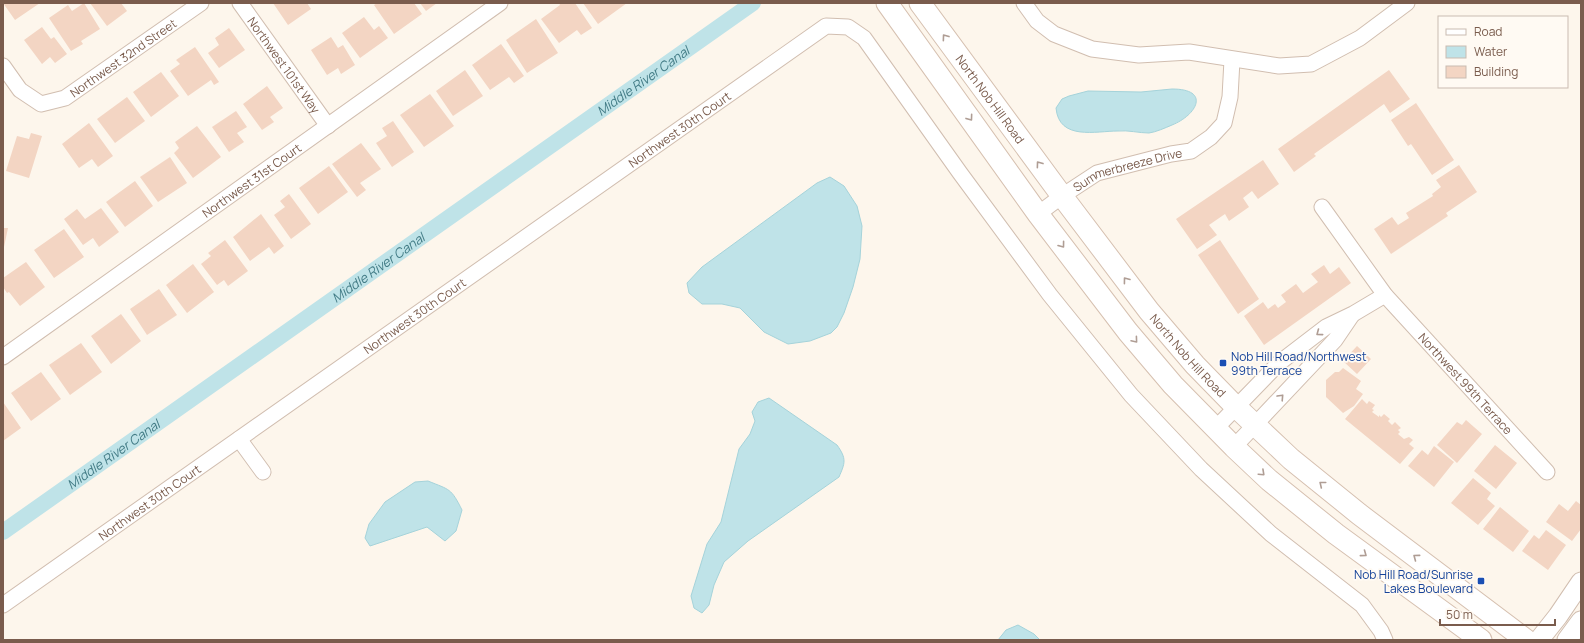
<svg xmlns="http://www.w3.org/2000/svg" width="1584" height="643" viewBox="0 0 1584 643" font-family="Manrope,sans-serif">
  <style>
    .water { fill: #bfe3e8; stroke: #a5d3da }
    .lines { fill: none; stroke-linecap: round; stroke-linejoin: round }
    .canal { stroke: #bfe3e8; stroke-width: 16 }
    .building { fill: #f3d5c3 }
    .minor-casing { stroke: #d1beb0; stroke-width: 17 }
    .tertiary-casing { stroke: #d1beb0; stroke-width: 21 }
    .secondary-casing { stroke: #d6c0b0; stroke-width: 23 }
    .minor { stroke: #fff; stroke-width: 15 }
    .tertiary { stroke: #fff; stroke-width: 19 }
    .secondary { stroke: #fff; stroke-width: 21 }
    .oneway { stroke: #af9d94 }
    .transit-dot { fill: #1a4fb4; stroke: #fffaf3; stroke-width: 1.5 }
    .labels { text-anchor: middle; dominant-baseline: central; stroke-width: 3.5; stroke-linejoin: round; paint-order: stroke }
    .street-label { font-size: 12px; fill: #7a5c4d; stroke: #fffaf3 }
    .transit-label { font-size: 12px; fill: #164399; stroke: #fffaf3; text-anchor: start }
    .water-label { font-size: 13px; font-style: italic; fill: #437c86; stroke: #fffaf3 }
  </style>
  <rect width="100%" height="100%" fill="#fdf6ec"/>
  <path class="water" d="M1172,89c39,0 25,26 0,36 -7,3 -16,7 -23,8 -10,0 -21,-3 -31,-2 -22,0 -59,10 -62,-23l6,-9 7,-3 19,-5 53,1z
    M830,177l14,9 13,20 5,20 -2,33 -7,28 -9,26 -7,14 -6,6 -21,8 -22,3 -24,-12 -24,-24 -18,-4h-20l-13,-11 -2,-10 15,-16 115,-84z
    M769,398l68,47c10,14 8,18 2,32l-91,64 -24,21 -10,23 -5,20 -7,8 -8,-5 -3,-12 16,-52 14,-22 18,-73 11,-15 5,-13 -3,-9 6,-10z
    M428,481c22,9 23,7 34,29l-6,21 -11,10 -18,-14 -57,19 -5,-8 4,-14 16,-22 30,-20z
    M1018,625l16,9 6,6h-42l8,-10z"/>
  <g class="lines">
    <path class="canal" id="s1" d="M3,532l750,-529"/>
  </g>
  <path class="building" d="M3,3h37l-25,17z
    M84,3l16,26 -19,12 2,3 -12,7 -22,-33 19,-13 4,6z
    M90,3h31l6,8 -20,15z
    M273,3h34l4,6 -23,16z
    M377,3h37l8,11 -28,20 -20,-29z
    M420,3h17l-11,8z
    M559,3h16l17,25 -11,7 -4,-5 -18,13 -18,-24 19,-14z
    M583,3h44l-29,21z
    M364,17l10,13 5,-4 9,12 -28,20 -18,-25z
    M536,19l22,34 -31,20 -21,-33z
    M42,27l9,12 3,-2 13,17 -12,9 -5,-6 -8,7 -18,-24z
    M229,28l16,22 -26,18 -11,-15 11,-8 -4,-7z
    M331,37l7,11 5,-3 12,20 -14,9 -3,-6 -11,7 -16,-25z
    M501,44l23,32 -10,7 -5,-6 -19,13 -18,-25z
    M195,47l24,35 -5,3 -3,-5 -23,16 -18,-25 10,-7 -4,-4z
    M465,70l18,26 -30,20 -17,-25z
    M1389,70l21,29 -20,14 -6,-9 -70,50 2,2 -22,16 -16,-23z
    M161,72l18,24 -28,21 -18,-25z
    M267,86l16,22 -13,9 4,5 -12,8 -19,-26z
    M430,94l24,32 -30,21 -24,-32z
    M127,97l18,24 -30,22 -18,-24z
    M1416,103l38,57 -22,15 -21,-31 -3,2 -17,-26z
    M236,111l11,16 -10,6 7,9 -15,10 -17,-25z
    M393,121l21,31 -22,15 -16,-24 11,-7 -5,-8z
    M89,123l24,33 -15,11 -6,-8 -13,9 -17,-24z
    M197,126l24,31 -28,21 -19,-25 5,-5 -4,-6z
    M31,133l11,3 -13,42 -23,-7 11,-35 12,3z
    M361,143l20,26 -21,14 6,7 -9,7 -25,-33z
    M170,157l17,26 -29,19 -18,-25z
    M1263,160l16,24 -21,15 -6,-8 -9,7 6,9 -20,14 -4,-7 -16,11 8,10 -20,14 -21,-30z
    M1459,165l18,27 -31,21 2,3 -57,38 -17,-25 18,-12 6,8 11,-7 -3,-5 27,-17 -1,-2 9,-7 -5,-7z
    M329,166l19,26 -30,22 -19,-26z
    M135,181l18,25 -28,21 -19,-25z
    M289,194l22,30 -20,15 -17,-24 11,-8 -5,-6z
    M101,208l18,24 -20,15 -6,-9 -10,7 -19,-26 13,-10 8,10z
    M261,214l23,32 -10,8 -5,-7 -19,14 -17,-24z
    M3,228h5l-4,19h-1z
    M64,229l20,28 -30,21 -20,-28z
    M225,240l23,31 -20,15 -4,-6 -7,5 -16,-21 10,-8 -3,-3z
    M1220,240l39,59 -21,15 -40,-59z
    M26,262l19,25 -25,19 -11,-14 -2,1 -4,-6v-9z
    M193,264l21,28 -27,21 -21,-28z
    M1324,265l6,9 9,-7 12,16 -87,62 -20,-29 19,-14 5,7 7,-5 3,4 8,-6 -5,-7 15,-11 7,9 15,-11 -7,-8z
    M159,289l18,26 -30,20 -17,-26z
    M121,314l20,27 -30,23 -20,-28z
    M81,343l21,29 -32,23 -21,-30z
    M1357,346l14,13 -14,15 -14,-13z
    M1343,368l18,13 -5,8 7,5 -9,12 -11,7 -17,-16v-17l9,-8h4z
    M41,372l20,27 -30,22 -20,-28z
    M1362,399l5,5 2,-3 6,4 -3,4 2,1 -2,2 7,5v-2l2,2 3,-3 6,5 -2,2 4,4 3,-3 6,6 -3,2 2,2 -2,2 6,5 5,-2 4,3 -4,4 5,4 -14,16 -55,-45z
    M3,402l18,26 -18,13z
    M1466,420l16,14 -25,29 -20,-18 20,-23 5,3z
    M1495,445l22,18 -21,26 -22,-18z
    M1434,446l20,16 -20,25 -26,-21 14,-16 6,5z
    M1473,478l18,15 -4,6 8,7 -17,19 -27,-22z
    M1576,501l5,4v24l-9,12 -26,-19 13,-18 9,7z
    M1500,507l29,24 -16,21 -30,-23z
    M1546,530l20,15 -18,25 -26,-19 12,-16 5,4z"/>
  <g class="lines">
    <g class="minor-casing">
      <g id="minor">
        <path id="s2" d="M240,3l88,123"/>
        <path d="M1024,3l13,18 17,13 38,15 47,6 50,-3 90,14 32,-2 49,-26 47,-35"/>
        <path id="s3" d="M3,66l17,24 21,14 24,-6 136,-95"/>
        <path id="s4" d="M1322,207l63,88 162,177"/>
        <path id="s5" d="M1038,214l24,-18 35,-23 74,-19 20,-3 20,-14 13,-14 6,-26 2,-37"/>
        <path id="s6" d="M3,357l497,-354"/>
        <path d="M1215,429l64,-66 47,-36 27,-13 32,-19"/>
        <path d="M239,439l24,33"/>
        <path d="M1234,447l101,-107 17,-25"/>
        <path id="s7" d="M3,605l823,-579 22,1 16,11 96,135 90,122 81,100 70,74 70,65 91,71 19,26 4,9"/>
      </g>
    </g>
    <g class="tertiary-casing">
      <path id="tertiary" d="M1539,640l19,-24 23,-34
        M1567,640l14,-19"/>
    </g>
    <g class="secondary-casing">
      <g id="secondary">
        <path d="M887,3l151,211 90,118 45,53 61,62 35,33 67,54 145,106"/>
        <path id="s8" d="M920,3l142,193 87,115 46,54 41,42 55,52 68,55 167,126"/>
      </g>
    </g>
    <use href="#minor" class="minor"/>
    <use href="#tertiary" class="tertiary"/>
    <use href="#secondary" class="secondary"/>
  </g>
  <defs><path id="oneway-chevron" d="M-2-3.5L2.5 0L-2 3.5" fill="none" stroke-width="1.6" stroke-linecap="round" stroke-linejoin="round"/></defs>
  <g class="oneway">
    <use href="#oneway-chevron" transform="translate(945 37) rotate(-126)"/>
    <use href="#oneway-chevron" transform="translate(970 118) rotate(54)"/>
    <use href="#oneway-chevron" transform="translate(1039 164) rotate(-126)"/>
    <use href="#oneway-chevron" transform="translate(1062 245) rotate(53)"/>
    <use href="#oneway-chevron" transform="translate(1126 280) rotate(-127)"/>
    <use href="#oneway-chevron" transform="translate(1319 333) rotate(143)"/>
    <use href="#oneway-chevron" transform="translate(1135 340) rotate(50)"/>
    <use href="#oneway-chevron" transform="translate(1281 397) rotate(-47)"/>
    <use href="#oneway-chevron" transform="translate(1262 473) rotate(43)"/>
    <use href="#oneway-chevron" transform="translate(1322 484) rotate(-141)"/>
    <use href="#oneway-chevron" transform="translate(1364 554) rotate(36)"/>
    <use href="#oneway-chevron" transform="translate(1416 557) rotate(-143)"/>
  </g>
  <g class="transit-dot">
    <rect x="1219" y="359" width="8" height="8" rx="2"/>
    <rect x="1477" y="577" width="8" height="8" rx="2"/>
  </g>
  <g class="labels">
    <g class="street-label">
      <text stroke="none"><textPath href="#s3" startOffset="150">Northwest 32nd Street</textPath></text>
      <text stroke="none"><textPath href="#s2" startOffset="76">Northwest 101st Way</textPath></text>
      <text stroke="none"><textPath href="#s8" startOffset="119">North Nob Hill Road</textPath></text>
      <text stroke="none"><textPath href="#s7" startOffset="827">Northwest 30th Court</textPath></text>
      <text stroke="none"><textPath href="#s5" startOffset="102">Summerbreeze Drive</textPath></text>
      <text stroke="none"><textPath href="#s6" startOffset="305">Northwest 31st Court</textPath></text>
      <text stroke="none"><textPath href="#s7" startOffset="503">Northwest 30th Court</textPath></text>
      <text stroke="none"><textPath href="#s8" startOffset="443">North Nob Hill Road</textPath></text>
      <text stroke="none"><textPath href="#s4" startOffset="228">Northwest 99th Terrace</textPath></text>
      <text stroke="none"><textPath href="#s7" startOffset="179">Northwest 30th Court</textPath></text>
    </g>
    <g class="transit-label">
      <text x="1231" y="356">Nob Hill Road/Northwest<tspan x="1231" dy="14">99th Terrace</tspan></text>
      <text x="1473" y="574" text-anchor="end">Nob Hill Road/Sunrise<tspan x="1473" dy="14">Lakes Boulevard</tspan></text>
    </g>
    <g class="water-label">
      <text stroke="none"><textPath href="#s1" startOffset="783">Middle River Canal</textPath></text>
      <text stroke="none"><textPath href="#s1" startOffset="459">Middle River Canal</textPath></text>
      <text stroke="none"><textPath href="#s1" startOffset="135">Middle River Canal</textPath></text>
    </g>
  </g>
  <rect width="1584" height="643" fill="none" stroke="#7a5c4d" stroke-width="8"/>
  <rect x="1438" y="16" width="130" height="72" fill="#fffaf3" stroke="#cabbb1"/>
  <rect x="1446" y="29" width="20" height="6" fill="#ffffff" stroke="#cabbb1"/>
  <text x="1474" y="36" font-size="12" fill="#7a5c4d">Road</text>
  <rect x="1446" y="46" width="20" height="12" fill="#bfe3e8" stroke="#cabbb1"/>
  <text x="1474" y="56" font-size="12" fill="#7a5c4d">Water</text>
  <rect x="1446" y="66" width="20" height="12" fill="#f3d5c3" stroke="#cabbb1"/>
  <text x="1474" y="76" font-size="12" fill="#7a5c4d">Building</text>
  <path d="M1440 619v6h115v-6" fill="none" stroke="#7a5c4d" stroke-width="2"/>
  <text x="1446" y="619" font-size="12" fill="#7a5c4d" stroke="#fffaf3" stroke-width="3" paint-order="stroke">50 m</text>
</svg>
